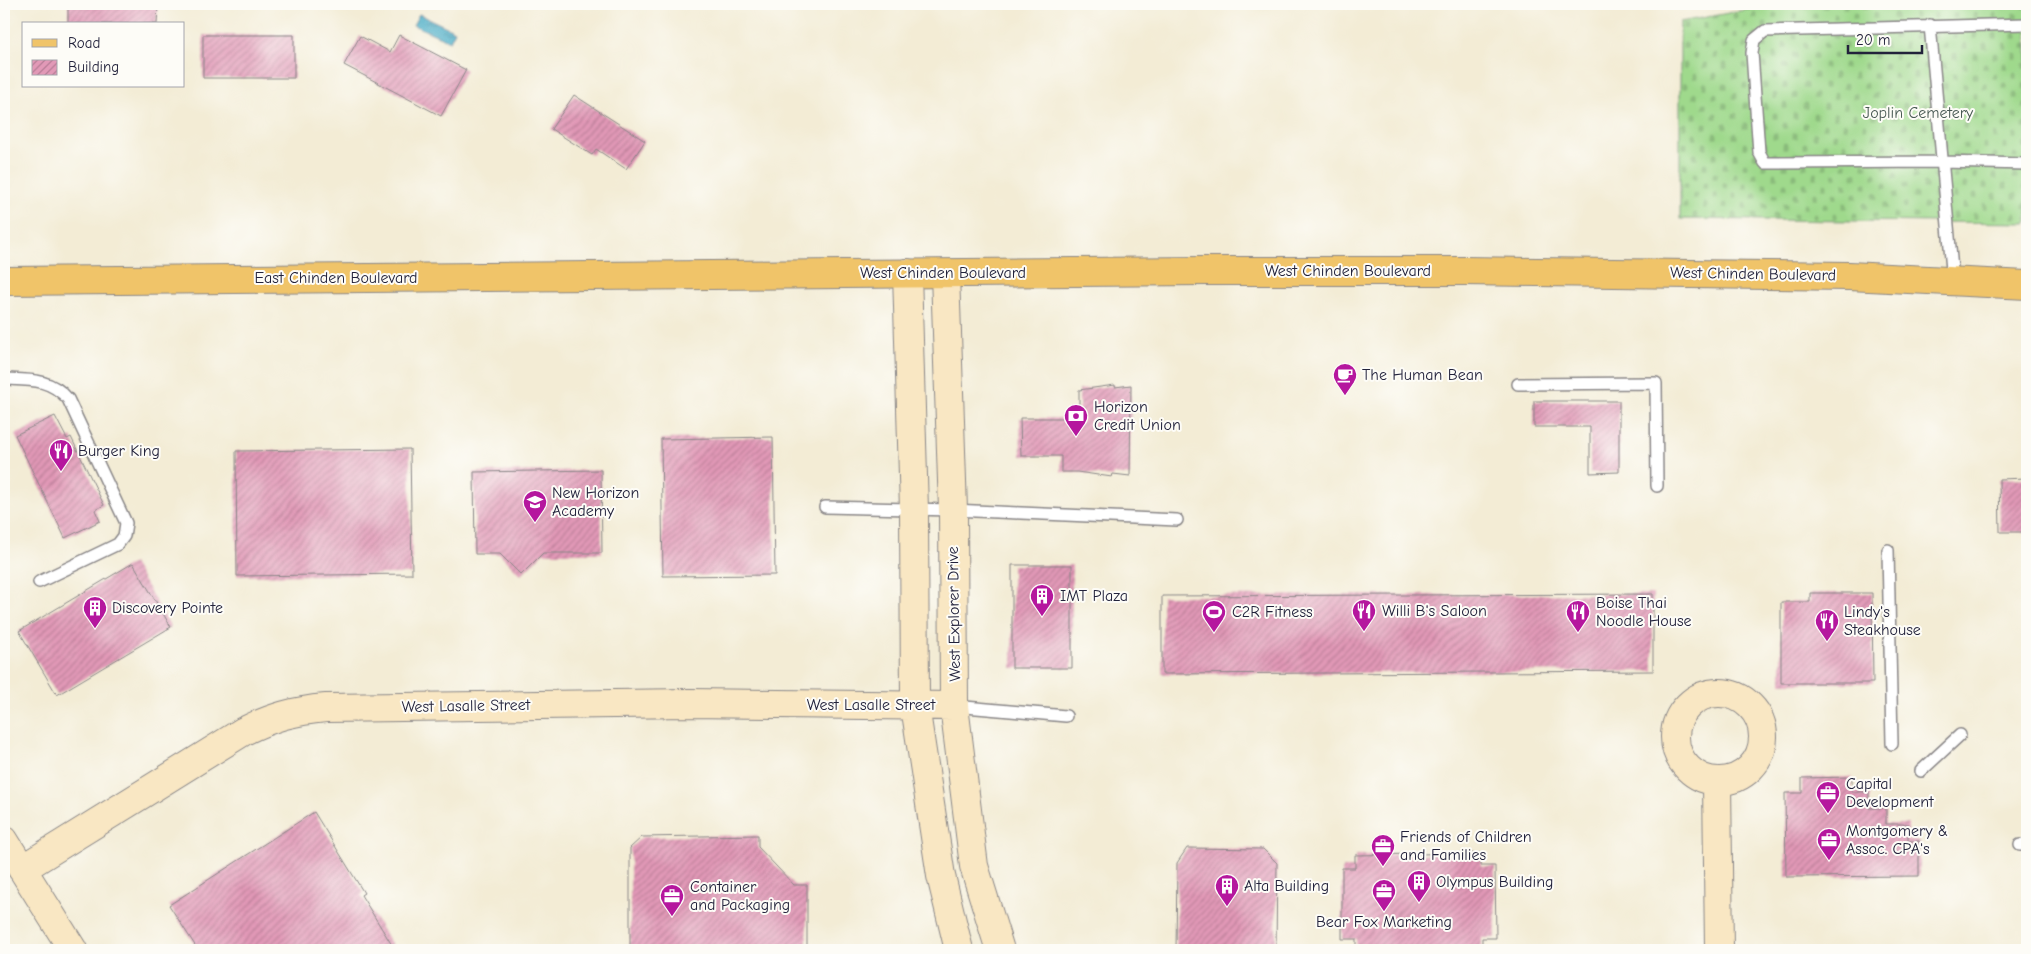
<svg xmlns="http://www.w3.org/2000/svg" width="2031" height="954" viewBox="0 0 2031 954" font-family="'Comic Neue',sans-serif">
  <style>
    .cemetery { fill: url(#cemetery-stones); stroke: #607e64 }
    .water { fill: url(#water-ripples); stroke: #346680 }
    .building { fill: url(#building-hatch) }
    .lines { fill: none; stroke-linecap: round; stroke-linejoin: round }
    .lane-casing { stroke: #8a8788; stroke-width: 14 }
    .secondary-casing { stroke: #8a8788; stroke-width: 30 }
    .primary-casing { stroke: #8a8788; stroke-width: 30 }
    .lane { stroke: #fff; stroke-width: 11 }
    .secondary { stroke: #f9e7c3; stroke-width: 28 }
    .primary { stroke: #f0c469; stroke-width: 28 }
    .labels { text-anchor: middle; dominant-baseline: central; stroke-width: 4; stroke-linejoin: round; paint-order: stroke }
    .park-label { font-size: 16px; fill: #485953; stroke: #fdfcf7 }
    .street-label { font-size: 16px; fill: #22223b; stroke: #fdfcf7 }
    .poi-label { font-size: 16px; fill: #22223b; stroke: #fdfcf7; text-anchor: start }
  </style>
  <defs>
    <pattern id="cemetery-stones" width="16" height="16" patternUnits="userSpaceOnUse" patternTransform="scale(1.25)"><rect width="16" height="16" fill="#9fd98c"/><path d="M2 7V4a2 2 0 0 1 4 0v3zM10 15v-3a2 2 0 0 1 4 0v3z" fill="#89ba7a"/></pattern>
    <pattern id="water-ripples" width="26" height="14" patternUnits="userSpaceOnUse" patternTransform="scale(1.25)"><rect width="26" height="14" fill="#45aac5"/><path d="M2 4q2-2 4 0t4 0M15 11q2-2 4 0t4 0" fill="none" stroke="#398aa1"/></pattern>
    <pattern id="building-hatch" width="6" height="6" patternUnits="userSpaceOnUse" patternTransform="scale(1.25)"><rect width="6" height="6" fill="#e299b7"/><path d="M-1 1l2-2M0 6l6-6M5 7l2-2" fill="none" stroke="#b77c96"/></pattern>
  </defs>
  <rect width="100%" height="100%" fill="#fdfcf7"/>
  <filter id="ink" filterUnits="userSpaceOnUse"><feTurbulence type="fractalNoise" baseFrequency=".02" numOctaves="2"/><feDisplacementMap in="SourceGraphic" scale="10" xChannelSelector="R" yChannelSelector="G"/><feConvolveMatrix kernelMatrix="1 2 1 2 8 2 1 2 1" color-interpolation-filters="sRGB"/></filter>
  <filter id="wash" filterUnits="userSpaceOnUse"><feTurbulence type="fractalNoise" baseFrequency=".0096" numOctaves="4" result="noise"/><feDisplacementMap in="SourceGraphic" scale="20" xChannelSelector="R" yChannelSelector="G"/><feGaussianBlur stdDeviation="1.12" result="paint"/><feColorMatrix in="noise" values="0 0 0 0 0 0 0 0 0 0 0 0 0 0 0 0 0 1.4 0 .05"/><feComposite in="paint" operator="in"/></filter>
  <g filter="url(#wash)">
    <rect width="100%" height="100%" fill="#f3ecd5"/>
    <path class="cemetery" d="M1777,4h250v219l-347,-4v-197z"/>
    <path class="water" d="M419,14l36,17 -5,10 -37,-16z"/>
    <g id="blocks">
      <path class="building" d="M68,4h90l-1,20h-89z
        M203,35h91v43h-91z
        M399,35l67,35 -25,46 -97,-51 16,-29 30,16z
        M574,95l71,46 -19,28 -30,-20 -4,6 -41,-26z
        M1115,385v2l16,-2 -1,91 -17,-2 -1,3 -35,-5h-16v-16h-40l-1,-38h59v-28z
        M1534,401h85v71l-29,1v-46h-56z
        M55,416l12,23 4,-2 33,68 -9,5 5,11 -35,17 -50,-103z
        M773,437l2,138 -112,1 -2,-137z
        M410,449l2,125 -175,2 -1,-125z
        M601,470l1,83h-59l-22,22 -21,-21h-25l-1,-82z
        M2027,478v54h-27l-1,-53z
        M133,563l38,64 -114,68 -38,-64z
        M1012,565h60v103h-60z
        M1810,593h62l1,90h-92v-81h29z
        M1653,594v77l-491,3v-78z
        M1852,777v15h17v16h17v16h22v17h11v35l-133,1 -1,-84h17v-15z
        M314,812l50,81 -3,2 34,55h-197l-29,-45z
        M758,835v12l36,38h13v65h-177v-102l12,-11z
        M1187,848l76,1 14,14 -1,87h-100l1,-87z
        M1481,853v13h14l1,72h-14v12h-126v-11h-14v-71h13v-13z"/>
    </g>
  </g>
  <g filter="url(#ink)">
    <use href="#blocks" fill-opacity="0" stroke="#8a8788" stroke-width="1"/>
    <g class="lines">
      <g class="lane-casing">
        <path id="lane" d="M2027,24l-262,7 -11,9 -2,13 7,99 6,11 177,-1 85,2
          M1930,25l23,256
          M4,379c25,1 46,-1 64,20l58,124 -2,13 -6,8 -79,38
          M1518,384l138,-1 1,103
          M825,507l128,3 224,10
          M1888,550l4,194
          M954,706l112,10
          M1921,771l39,-36
          M2020,845h7"/>
      </g>
      <g class="secondary-casing">
        <path id="secondary" d="M907,273l7,237 1,196 26,170 18,74
          M945,274l8,236 1,196 20,160 26,84
          M1675 737a44 44 0 1 1 88 0a44 44 0 1 1-88 0Z
          M1717,782l2,168
          M4,840l69,110
          M22,869l222,-138c29,-14 49,-20 82,-23l363,-5 265,3"/>
      </g>
      <g class="primary-casing">
        <path id="primary" d="M4,281l1201,-10h259l385,5 178,9"/>
      </g>
      <use href="#lane" class="lane"/>
      <use href="#secondary" class="secondary"/>
      <use href="#primary" class="primary"/>
    </g>
  </g>
  <defs>
    <g id="cafe-pin" transform="scale(1.25)"><path d="M0 17L-7.5 6A9.5 9.5 0 1 1 7.5 6Z" fill="#b5179e" stroke="#fdfcf7"/><path d="M-5.5-4.5H6V0H3Q3 3.5 0 3.5H-2.5Q-5.5 3.5-5.5 0ZM3-3.2v2h1.7v-2ZM-6 4.5H4V6H-6Z" fill="#fff"/></g>
    <g id="bank-pin" transform="scale(1.25)"><path d="M0 17L-7.5 6A9.5 9.5 0 1 1 7.5 6Z" fill="#b5179e" stroke="#fdfcf7"/><path d="M-6-4H6V4H-6ZM0-2.3a2.3 2.3 0 1 0 0 4.6a2.3 2.3 0 1 0 0-4.6Z" fill="#fff"/></g>
    <g id="restaurant-pin" transform="scale(1.25)"><path d="M0 17L-7.5 6A9.5 9.5 0 1 1 7.5 6Z" fill="#b5179e" stroke="#fdfcf7"/><path d="M-5-6h1v4h1v-4h1v4h1v-4h1v5L-1.5 .5V6h-2V.5L-5-1ZM5-6V6H3V1.5H1.5Q1.5-4 5-6Z" fill="#fff"/></g>
    <g id="school-pin" transform="scale(1.25)"><path d="M0 17L-7.5 6A9.5 9.5 0 1 1 7.5 6Z" fill="#b5179e" stroke="#fdfcf7"/><path d="M0-5L7-2L0 1L-7-2ZM-4 1L0 2.5L4 1V4Q0 6-4 4Z" fill="#fff"/></g>
    <g id="building-pin" transform="scale(1.25)"><path d="M0 17L-7.5 6A9.5 9.5 0 1 1 7.5 6Z" fill="#b5179e" stroke="#fdfcf7"/><path d="M-4-6H4V6H1V3H-1V6H-4ZM-2.5-4.3h1.7v1.8h-1.7ZM.8-4.3h1.7v1.8H.8ZM-2.5-1h1.7V.8h-1.7ZM.8-1h1.7V.8H.8Z" fill="#fff"/></g>
    <g id="stadium-pin" transform="scale(1.25)"><path d="M0 17L-7.5 6A9.5 9.5 0 1 1 7.5 6Z" fill="#b5179e" stroke="#fdfcf7"/><path d="M0-5a6.5 5 0 1 0 0 10a6.5 5 0 1 0 0-10ZM-3.5-1.8h7v3.6h-7Z" fill="#fff"/></g>
    <g id="office-pin" transform="scale(1.25)"><path d="M0 17L-7.5 6A9.5 9.5 0 1 1 7.5 6Z" fill="#b5179e" stroke="#fdfcf7"/><path d="M-6-3h4V-5.5h4V-3h4V5H-6ZM-1-4.5V-3h2v-1.5ZM-6 0V1H6V0Z" fill="#fff"/></g>
  </defs>
  <g fill-rule="evenodd">
    <use href="#cafe-pin" x="1345" y="375"/>
    <use href="#bank-pin" x="1076" y="416"/>
    <use href="#restaurant-pin" x="61" y="451"/>
    <use href="#school-pin" x="535" y="502"/>
    <use href="#building-pin" x="1042" y="596"/>
    <use href="#building-pin" x="95" y="608"/>
    <use href="#restaurant-pin" x="1364" y="611"/>
    <use href="#stadium-pin" x="1214" y="612"/>
    <use href="#restaurant-pin" x="1578" y="612"/>
    <use href="#restaurant-pin" x="1827" y="621"/>
    <use href="#office-pin" x="1828" y="793"/>
    <use href="#office-pin" x="1829" y="840"/>
    <use href="#office-pin" x="1383" y="846"/>
    <use href="#building-pin" x="1419" y="882"/>
    <use href="#building-pin" x="1227" y="886"/>
    <use href="#office-pin" x="1384" y="891"/>
    <use href="#office-pin" x="672" y="896"/>
  </g>
  <g class="labels">
    <g class="park-label">
      <text x="1918" y="113">Joplin Cemetery</text>
    </g>
    <g class="street-label">
      <text x="1348" y="271">West Chinden Boulevard</text>
      <text x="943" y="273">West Chinden Boulevard</text>
      <text transform="translate(1753 274) rotate(1)">West Chinden Boulevard</text>
      <text x="336" y="278">East Chinden Boulevard</text>
      <text transform="translate(954 614) rotate(-91)">West Explorer Drive</text>
      <text x="871" y="705">West Lasalle Street</text>
      <text transform="translate(466 706) rotate(-1)">West Lasalle Street</text>
    </g>
    <g class="poi-label">
      <text x="1362" y="375">The Human Bean</text>
      <text x="1094" y="407">Horizon<tspan x="1094" dy="18">Credit Union</tspan></text>
      <text x="78" y="451">Burger King</text>
      <text x="552" y="493">New Horizon<tspan x="552" dy="18">Academy</tspan></text>
      <text x="1060" y="596">IMT Plaza</text>
      <text x="1596" y="603">Boise Thai<tspan x="1596" dy="18">Noodle House</tspan></text>
      <text x="112" y="608">Discovery Pointe</text>
      <text x="1382" y="611">Willi B's Saloon</text>
      <text x="1232" y="612">C2R Fitness</text>
      <text x="1844" y="612">Lindy's<tspan x="1844" dy="18">Steakhouse</tspan></text>
      <text x="1846" y="784">Capital<tspan x="1846" dy="18">Development</tspan></text>
      <text x="1846" y="831">Montgomery &amp;<tspan x="1846" dy="18">Assoc. CPA's</tspan></text>
      <text x="1400" y="837">Friends of Children<tspan x="1400" dy="18">and Families</tspan></text>
      <text x="1436" y="882">Olympus Building</text>
      <text x="1244" y="886">Alta Building</text>
      <text x="690" y="887">Container<tspan x="690" dy="18">and Packaging</tspan></text>
      <text x="1384" y="922" text-anchor="middle">Bear Fox Marketing</text>
    </g>
  </g>
  <rect width="2031" height="954" fill="none" stroke="#fdfcf7" stroke-width="20"/>
  <rect x="22" y="22" width="162" height="65" fill="#fdfcf7" stroke="#a5a5ac"/>
  <rect x="32" y="39" width="25" height="8" fill="#f0c469" stroke="#a5a5ac"/>
  <text x="68" y="48" font-size="15" fill="#22223b">Road</text>
  <rect x="32" y="60" width="25" height="15" fill="url(#building-hatch)" stroke="#a5a5ac"/>
  <text x="68" y="72" font-size="15" fill="#22223b">Building</text>
  <path d="M1848 45v8h74v-8" fill="none" stroke="#22223b" stroke-width="2.5"/>
  <text x="1856" y="45" font-size="15" fill="#22223b" stroke="#fdfcf7" stroke-width="4" paint-order="stroke">20 m</text>
</svg>
